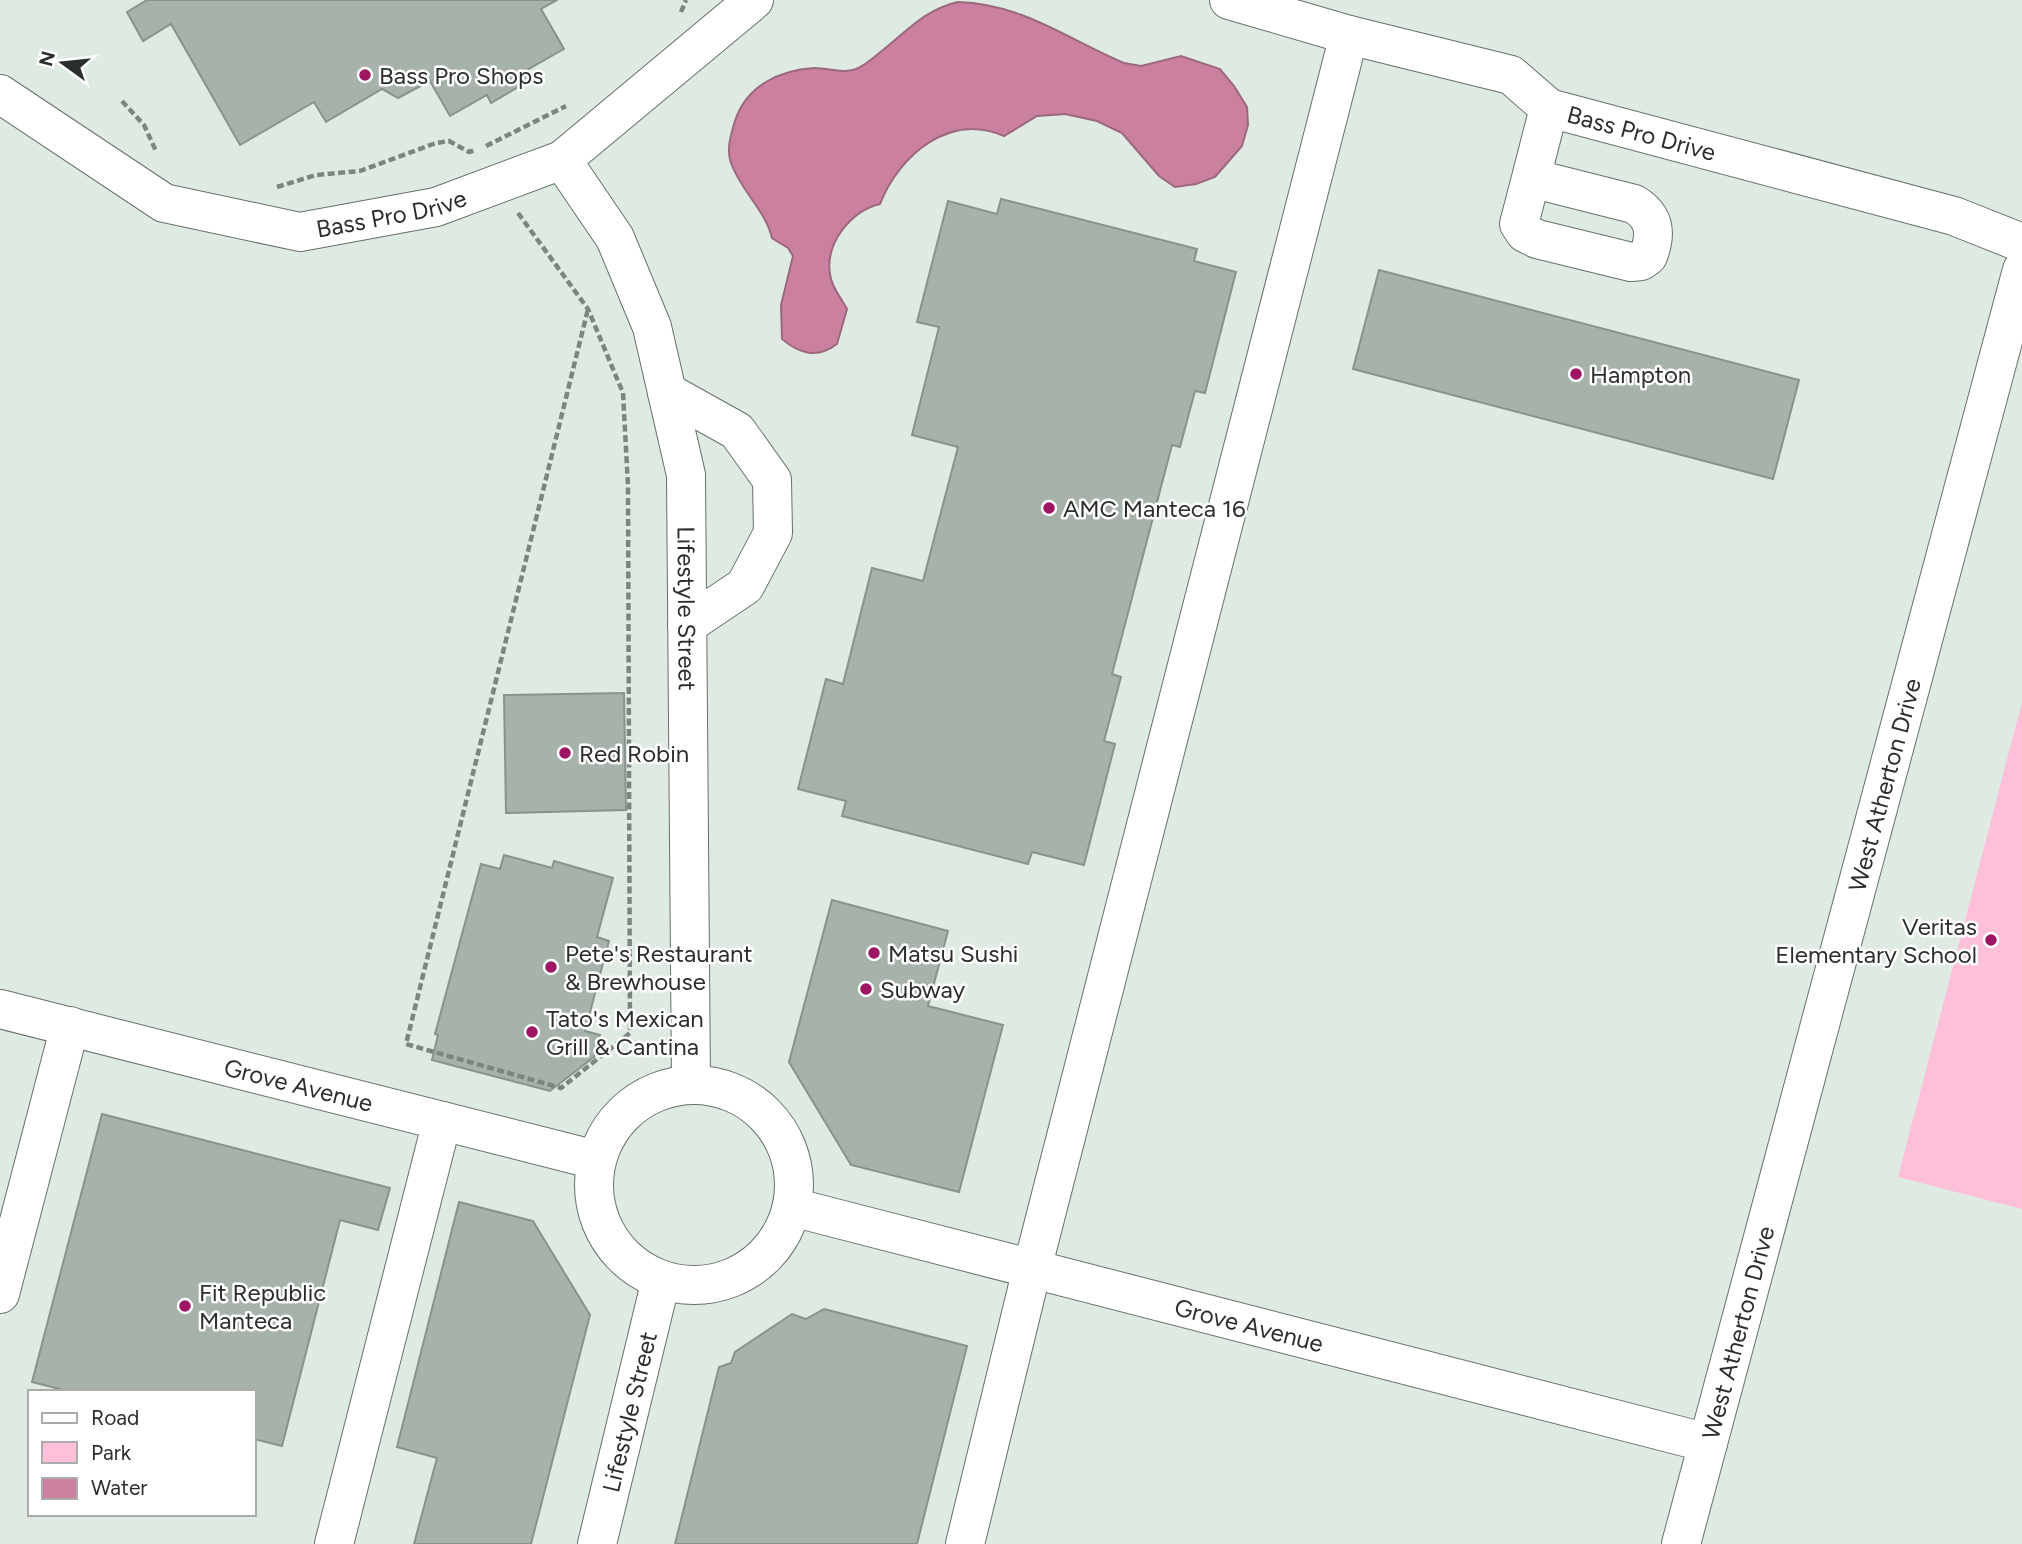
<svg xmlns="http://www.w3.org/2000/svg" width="2022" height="1544" viewBox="0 0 2022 1544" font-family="Figtree,sans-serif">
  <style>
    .green { fill: #febfd9 }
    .water { fill: #cb80a0; stroke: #9b687d; stroke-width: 2 }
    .building { fill: #a7b2ab; stroke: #88938c; stroke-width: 2 }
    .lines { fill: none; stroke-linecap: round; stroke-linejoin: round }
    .minor-casing { stroke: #67716b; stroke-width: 40 }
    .path { stroke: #7e8580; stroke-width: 4.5; stroke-dasharray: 7 3.5; stroke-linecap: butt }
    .minor { stroke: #fff; stroke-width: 38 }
    .poi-dot { fill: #9e1563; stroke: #fff; stroke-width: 2.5 }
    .labels { text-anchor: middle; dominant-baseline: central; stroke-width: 5; stroke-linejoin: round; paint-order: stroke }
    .poi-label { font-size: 24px; fill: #2b2f2c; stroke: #fff; text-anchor: start }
    .street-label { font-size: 24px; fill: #2b2f2c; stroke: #fff }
  </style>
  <rect width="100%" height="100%" fill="#dfeae3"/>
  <path class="green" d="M2022,702v507l-124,-32z"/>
  <path class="water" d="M958,2c65,2 109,37 166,61l17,3 40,-10 39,13 14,17 13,21 1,18 -6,21 -27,31 -19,7 -21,3 -16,-11 -37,-43 -25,-12 -32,-7 -28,2 -33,20c-54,-24 -105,19 -124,68 -29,7 -55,39 -50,70 1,12 11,24 17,35l-10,35c-20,15 -37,10 -55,-5l-1,-34 12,-49 -5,-8 -16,-10c-6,-27 -31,-47 -41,-75 -5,-14 0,-28 4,-42 11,-34 43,-51 79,-53 15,0 28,6 42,1 10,-4 19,-13 27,-19 25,-20 43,-41 75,-48z"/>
  <path class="building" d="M147,0h410l-16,9 23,40 -37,21 5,9 -41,24 -4,-8 -37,21 -20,-35 -32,17 -16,-9 -56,33 -12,-20 -74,43 -69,-121 -28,17 -16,-29z
    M1001,199l196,50 -3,12 42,11 -31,121 -10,-2 -15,56 -8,-2 -60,229 9,3 -17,64 11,3 -31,121 -52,-13 -4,12 -186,-48 4,-15 -48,-12 28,-110 17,5 29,-116 51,13 35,-134 -46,-12 27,-108 -22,-5 31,-121 49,13z
    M1379,270l420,110 -26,99 -420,-110z
    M624,693l2,117 -120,3 -2,-118z
    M504,855l48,13 2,-7 59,17 -16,59 12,4 -24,90 15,4 -6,22 -44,34 -118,-31 6,-25 -3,-1 46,-170 19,5z
    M832,900l116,31 -20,75 75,19 -44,167 -108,-27 -62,-103z
    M102,1114l288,74 -12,42 -38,-10 -58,226 -28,-7v-47h-183l-39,-10z
    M459,1202l74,19 57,94 -59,229h-117l23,-86 -40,-11z
    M824,1309l143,37 -50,198h-242l44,-177 12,-4 4,-11 57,-38 14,5z"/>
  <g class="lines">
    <g class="minor-casing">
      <g id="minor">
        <path id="s1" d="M1229,0l120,35 162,40 38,33 405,108 68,27"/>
        <path id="s2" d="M0,94l164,109 136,29 136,-25 126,-47 192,-160"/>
        <path id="s3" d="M562,160l53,78 37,89 34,148 5,608"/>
        <path d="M1531,178l-12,46 6,9 12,6 94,23 10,-1 7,-5c9,-23 7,-39 -14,-52l-103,-26 18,-70"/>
        <path d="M667,392l70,39 35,49 1,53 -28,53 -58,39"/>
        <path id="s4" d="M0,1009l596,151"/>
        <circle cx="694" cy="1185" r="100"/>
        <path id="s5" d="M792,1207l916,236"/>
        <path d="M0,1294l70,-268"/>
        <path d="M334,1544l108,-423"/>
        <path id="s6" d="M597,1544l64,-264"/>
        <path d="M965,1544l67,-275 317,-1234"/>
        <path id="s7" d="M1681,1544l341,-1274"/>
      </g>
    </g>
    <path class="path" d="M681,12l5,-12
      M122,101l22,24 12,26
      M486,146l80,-40
      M277,187l39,-12 44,-4 76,-28 13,-2 20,11 6,-2
      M518,213l70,96 35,84 5,93 2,547 -69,55 -155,-44 182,-735"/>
    <use href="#minor" class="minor"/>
  </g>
  <g class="poi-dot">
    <circle cx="365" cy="75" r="7"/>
    <circle cx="1576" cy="374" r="7"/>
    <circle cx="1049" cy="508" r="7"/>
    <circle cx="565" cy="753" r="7"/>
    <circle cx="1991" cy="940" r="7"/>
    <circle cx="874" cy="953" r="7"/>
    <circle cx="551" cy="967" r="7"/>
    <circle cx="866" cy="989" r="7"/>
    <circle cx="532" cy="1032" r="7"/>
    <circle cx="185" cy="1306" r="7"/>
  </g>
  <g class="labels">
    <g class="poi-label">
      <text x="379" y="75">Bass Pro Shops</text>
      <text x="1590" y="374">Hampton</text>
      <text x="1063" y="508">AMC Manteca 16</text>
      <text x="579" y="753">Red Robin</text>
      <text x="1977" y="926" text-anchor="end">Veritas<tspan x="1977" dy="28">Elementary School</tspan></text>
      <text x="565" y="953">Pete's Restaurant<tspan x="565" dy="28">&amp; Brewhouse</tspan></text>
      <text x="888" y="953">Matsu Sushi</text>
      <text x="880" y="989">Subway</text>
      <text x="546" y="1018">Tato's Mexican<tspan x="546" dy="28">Grill &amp; Cantina</tspan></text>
      <text x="199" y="1292">Fit Republic<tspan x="199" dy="28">Manteca</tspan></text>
    </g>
    <g class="street-label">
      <text stroke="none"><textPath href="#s1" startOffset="438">Bass Pro Drive</textPath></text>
      <text stroke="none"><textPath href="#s2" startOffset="429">Bass Pro Drive</textPath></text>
      <text stroke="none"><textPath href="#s3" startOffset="476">Lifestyle Street</textPath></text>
      <text stroke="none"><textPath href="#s7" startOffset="786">West Atherton Drive</textPath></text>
      <text stroke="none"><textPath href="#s4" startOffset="308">Grove Avenue</textPath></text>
      <text stroke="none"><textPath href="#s5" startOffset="472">Grove Avenue</textPath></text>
      <text stroke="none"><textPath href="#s7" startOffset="219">West Atherton Drive</textPath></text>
      <text stroke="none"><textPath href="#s6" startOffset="136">Lifestyle Street</textPath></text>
    </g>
  </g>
  <rect x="28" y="1390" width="228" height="126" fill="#ffffff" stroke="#aaacab" stroke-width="2"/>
  <rect x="42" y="1413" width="35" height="10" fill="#ffffff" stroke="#aaacab" stroke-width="2"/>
  <text x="91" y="1425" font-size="21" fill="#2b2f2c">Road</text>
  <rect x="42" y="1442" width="35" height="21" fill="#febfd9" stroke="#aaacab" stroke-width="2"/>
  <text x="91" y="1460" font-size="21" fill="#2b2f2c">Park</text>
  <rect x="42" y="1478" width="35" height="21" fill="#cb80a0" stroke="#aaacab" stroke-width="2"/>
  <text x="91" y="1495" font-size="21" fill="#2b2f2c">Water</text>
  <g transform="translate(63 63) rotate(285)" stroke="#ffffff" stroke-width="5" paint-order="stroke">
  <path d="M0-5L12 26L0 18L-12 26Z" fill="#2b2f2c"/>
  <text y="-10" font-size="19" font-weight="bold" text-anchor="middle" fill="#2b2f2c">N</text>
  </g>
</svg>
